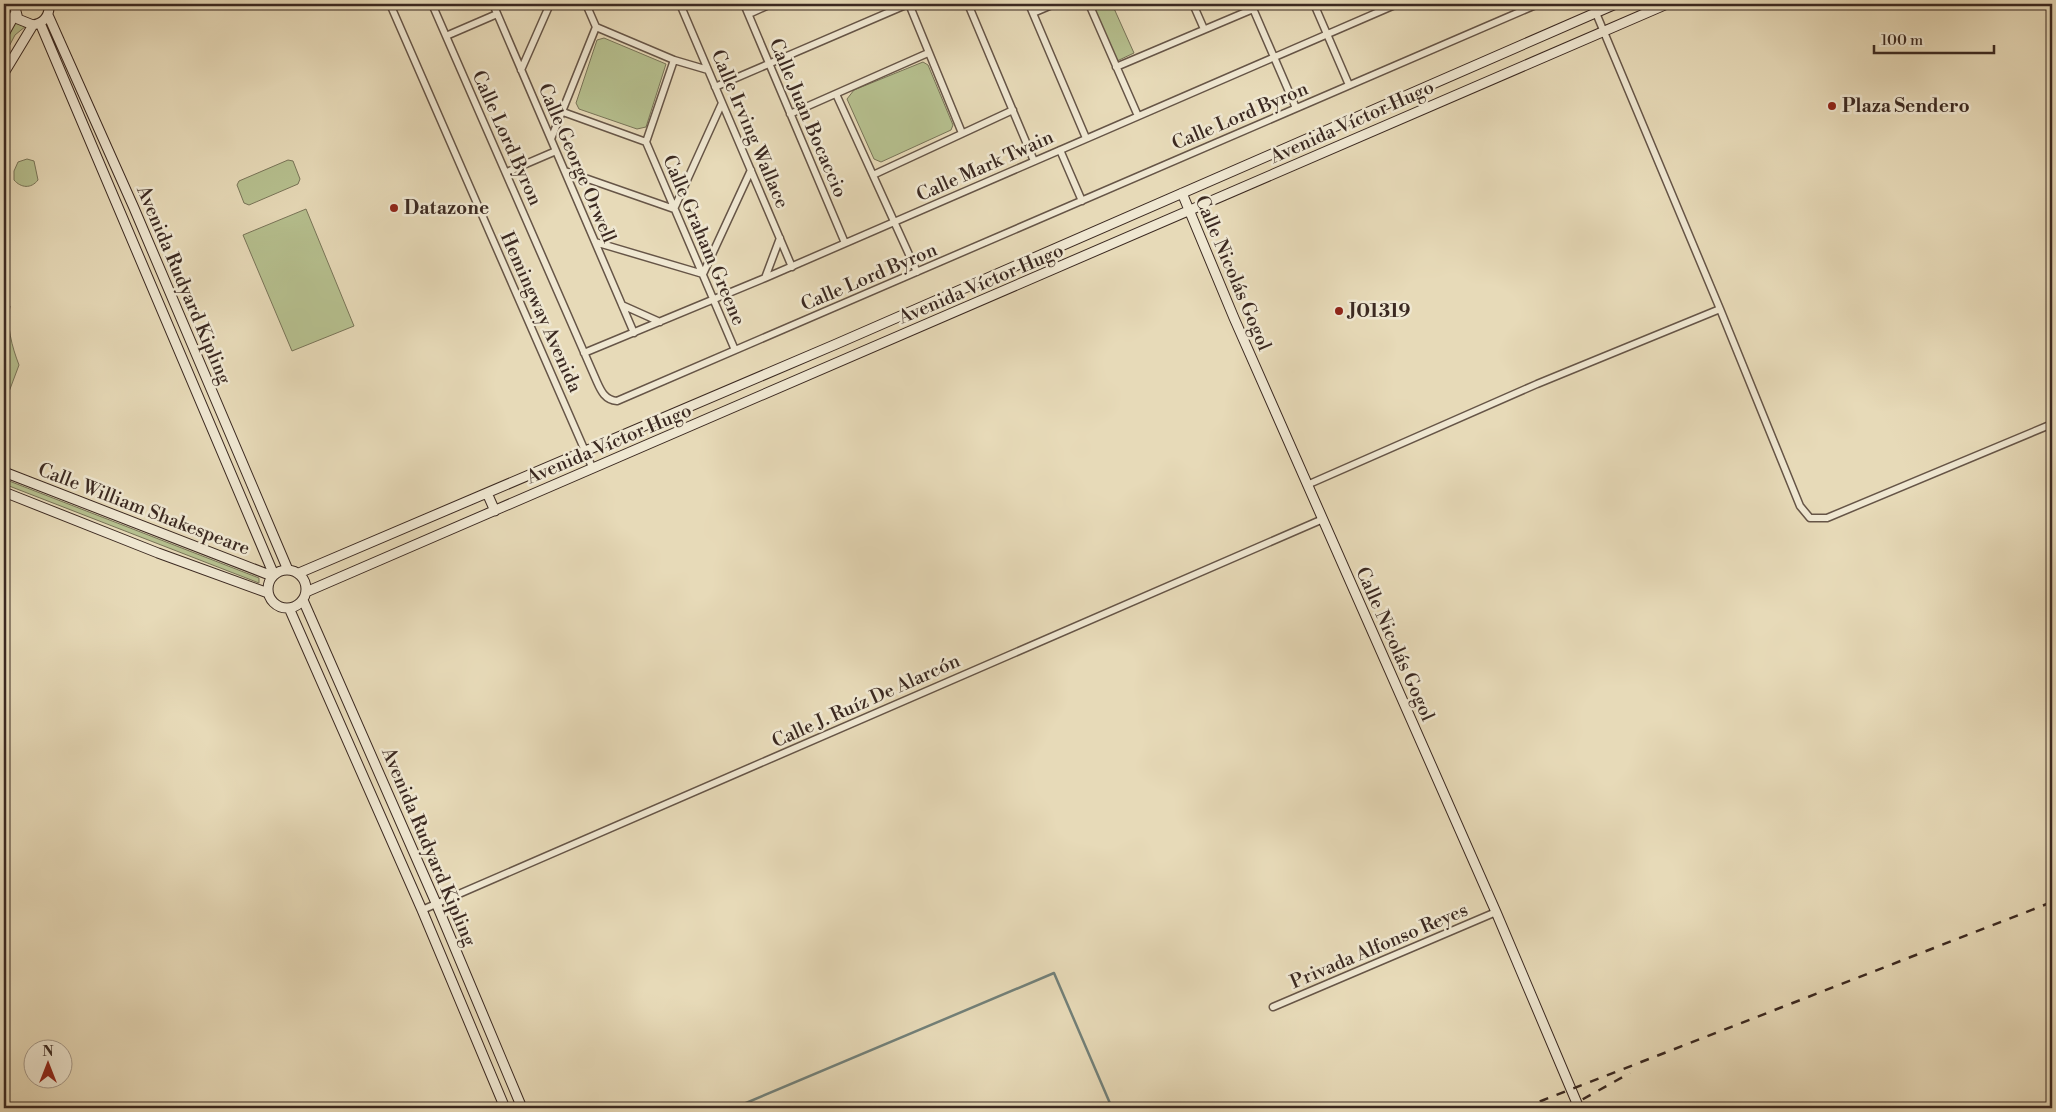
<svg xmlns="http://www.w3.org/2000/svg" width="2056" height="1112" viewBox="0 0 2056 1112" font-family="'Libre Bodoni',serif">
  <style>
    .green { fill: #b6c08f; stroke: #787458 }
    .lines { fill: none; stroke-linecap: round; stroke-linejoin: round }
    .stream { stroke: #728079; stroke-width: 2.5 }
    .street-casing { stroke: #665547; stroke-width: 9 }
    .secondary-casing { stroke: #3b2921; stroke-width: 11 }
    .street { stroke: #efe7d1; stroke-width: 6 }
    .secondary { stroke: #efe7d1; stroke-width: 9 }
    .rail { stroke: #3b2921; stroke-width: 2.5; stroke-dasharray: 9 9; stroke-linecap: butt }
    .poi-dot { fill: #8f2418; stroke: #efe7d1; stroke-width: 2 }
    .labels { text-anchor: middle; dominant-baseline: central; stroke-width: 5; stroke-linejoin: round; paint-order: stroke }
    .poi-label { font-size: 19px; font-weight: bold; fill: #3b2921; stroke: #efe7d1; text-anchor: start }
    .street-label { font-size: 19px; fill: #3b2921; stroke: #efe7d1 }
  </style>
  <rect width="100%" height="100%" fill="#e7dab8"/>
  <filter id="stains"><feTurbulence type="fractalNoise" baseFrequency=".004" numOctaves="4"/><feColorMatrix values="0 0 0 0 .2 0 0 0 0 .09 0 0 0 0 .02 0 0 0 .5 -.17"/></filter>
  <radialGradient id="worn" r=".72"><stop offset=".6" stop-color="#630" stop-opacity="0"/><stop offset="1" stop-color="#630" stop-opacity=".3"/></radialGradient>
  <path class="green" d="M1092,4h20l22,49 -17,8z
    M15,19l11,7 -11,9 -11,21c0,-13 8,-24 11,-37z
    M604,38l62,26 -20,63 -9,2 -58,-20 -3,-6 21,-63z
    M923,62l5,3 25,60 -2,5 -70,32 -7,-3 -27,-60 7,-9z
    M27,159l7,2 4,19c-7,9 -17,8 -24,0v-9l4,-9z
    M288,160l5,1 7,18 -2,5 -49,21 -5,-2 -7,-18 2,-4z
    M306,209l48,117 -62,25 -49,-116z
    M4,303l6,3c-4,19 2,41 9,59l-15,40z
    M4,479l255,99v5l-255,-99z"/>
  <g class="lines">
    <path class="stream" d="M734,1108l320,-135 58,135"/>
    <g class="street-casing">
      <path id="street" d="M390,4l202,463
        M432,4l165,378c4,9 8,18 20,19l921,-397
        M493,4l141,329
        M680,4l112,263
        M744,4l101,239
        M909,4l53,129
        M968,4l66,157
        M1029,4l57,134
        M1089,4l49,112
        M1193,4l11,25
        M1251,4l45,104
        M1314,4l35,81
        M1033,13l21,-9
        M749,14l22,-10
        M596,27l78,33 34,10
        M446,36l51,-22
        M674,60l-28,82 89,208
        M1116,67l137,-58
        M521,70l29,-66
        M715,87l193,-83
        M836,94l81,178
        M563,112l83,30
        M790,114l138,-61
        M551,139l45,-112 -10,-23
        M1060,150l22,51
        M565,171l109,38 48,-106
        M507,172l49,-21
        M873,175l140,-65
        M595,242l108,32 48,-104
        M765,278l15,-40
        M622,305l38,17
        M1720,309l80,197 10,12h17l225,-94
        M584,353l181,-75 632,-274
        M1307,485l230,-101 183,-75 -124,-296
        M422,910l901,-391
        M1273,1007l223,-95"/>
    </g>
    <g class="secondary-casing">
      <path id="secondary" d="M14,4l4,15 15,6c11,-2 17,-10 16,-21
        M48,15l86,193 154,362
        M40,23l234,552
        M4,34l11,-20
        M4,73l29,-48
        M1182,193l52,125 262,594 83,196
        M4,472l268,104
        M4,492l154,61 110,40
        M487,493l8,18
        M268 589a19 19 0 1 1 38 0a19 19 0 1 1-38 0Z
        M299,573l535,-228 782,-341
        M306,592l1361,-588
        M303,600l133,303 86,205
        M289,608l133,302 83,198"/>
    </g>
    <use href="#street" class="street"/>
    <use href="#secondary" class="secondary"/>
    <path class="rail" d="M1440,1108c30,-6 59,2 89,-4
      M1523,1108l529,-206
      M1567,1108l63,-35"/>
  </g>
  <g class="poi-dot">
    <circle cx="1832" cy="106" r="5"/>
    <circle cx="394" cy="208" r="5"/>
    <circle cx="1339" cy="311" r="5"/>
  </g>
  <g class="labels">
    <g class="poi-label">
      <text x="1842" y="106">Plaza Sendero</text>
      <text x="404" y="208">Datazone</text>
      <text x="1349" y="311">J01319</text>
    </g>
    <g class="street-label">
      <text transform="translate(1240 116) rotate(-23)">Calle Lord Byron</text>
      <text transform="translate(808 118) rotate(67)">Calle Juan Bocaccio</text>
      <text transform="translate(1352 122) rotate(-24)">Avenida Víctor Hugo</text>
      <text transform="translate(750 129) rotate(67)">Calle Irving Wallace</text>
      <text transform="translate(507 138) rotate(66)">Calle Lord Byron</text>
      <text transform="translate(577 163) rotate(67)">Calle George Orwell</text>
      <text transform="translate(985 166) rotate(-24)">Calle Mark Twain</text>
      <text transform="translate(704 240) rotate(67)">Calle Graham Greene</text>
      <text transform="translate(1233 273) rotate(67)">Calle Nicolás Gogol</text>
      <text transform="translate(869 277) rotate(-23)">Calle Lord Byron</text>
      <text transform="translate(981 284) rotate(-23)">Avenida Víctor Hugo</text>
      <text transform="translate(184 285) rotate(67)">Avenida Rudyard Kipling</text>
      <text transform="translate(541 312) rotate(66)">Hemingway Avenida</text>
      <text transform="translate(609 444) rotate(-23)">Avenida Víctor Hugo</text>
      <text transform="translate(144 509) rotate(21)">Calle William Shakespeare</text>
      <text transform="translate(1395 644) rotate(66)">Calle Nicolás Gogol</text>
      <text transform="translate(866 701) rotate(-24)">Calle J. Ruíz De Alarcón</text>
      <text transform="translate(429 847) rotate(67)">Avenida Rudyard Kipling</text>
      <text transform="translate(1379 946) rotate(-23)">Privada Alfonso Reyes</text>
    </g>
  </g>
  <rect width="2056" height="1112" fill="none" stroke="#e7dab8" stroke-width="20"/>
  <rect x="5" y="5" width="2046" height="1102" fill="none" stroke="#3b2921" stroke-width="2.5"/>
  <rect x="10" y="10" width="2036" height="1092" fill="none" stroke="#3b2921"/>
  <g transform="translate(48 1064)"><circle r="24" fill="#efe7d1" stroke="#a79b8b"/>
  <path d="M0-4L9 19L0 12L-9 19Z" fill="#8f2418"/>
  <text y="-8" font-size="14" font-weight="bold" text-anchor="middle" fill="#3b2921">N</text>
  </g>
  <path d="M1874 45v8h120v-8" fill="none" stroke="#3b2921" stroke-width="2.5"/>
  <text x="1881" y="45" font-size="15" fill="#3b2921" stroke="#efe7d1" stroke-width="4" paint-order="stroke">100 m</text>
  <rect width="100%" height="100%" filter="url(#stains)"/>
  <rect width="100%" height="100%" fill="url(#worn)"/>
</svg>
